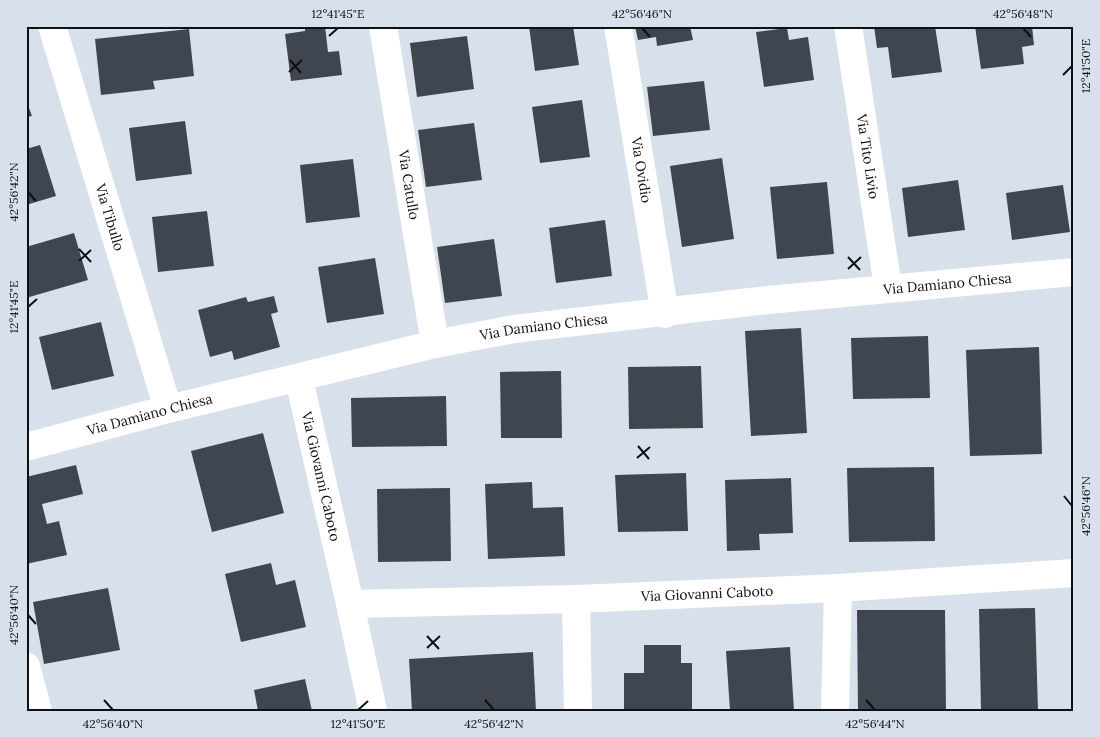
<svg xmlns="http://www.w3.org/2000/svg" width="1100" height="737" viewBox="0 0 1100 737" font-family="Lora,serif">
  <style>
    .building { fill: #3f464f }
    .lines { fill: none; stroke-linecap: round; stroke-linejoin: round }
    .street { stroke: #fff; stroke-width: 28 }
    .secondary { stroke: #fff; stroke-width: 28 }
    .ticks { fill: none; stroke: #0d1014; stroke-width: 2 }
    .labels { text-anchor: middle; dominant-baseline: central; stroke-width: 5; stroke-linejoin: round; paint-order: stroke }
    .street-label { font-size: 14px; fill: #0d1014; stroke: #d8e0ec }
    .neatline { fill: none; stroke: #0d1014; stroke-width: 2 }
    .ticks-label { font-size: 12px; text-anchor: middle; fill: #0d1014 }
  </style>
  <rect width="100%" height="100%" fill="#d8e0ec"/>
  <path class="building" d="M305,26h20l3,26 11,-1 3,24 -51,6 -6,-47 20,-3z
    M529,26h44l6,39 -44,6z
    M635,26h55l3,14 -36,6 -1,-9 -18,3z
    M874,26h35v2l26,-2 7,46 -50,6 -4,-31 -11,1z
    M975,26h57l2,19 -12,2 2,17 -43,5z
    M787,28l2,12 19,-3 6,43 -50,7 -8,-55z
    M189,29l5,47 -41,5 2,8 -54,6 -6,-56z
    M467,36l7,53 -57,8 -7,-54z
    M704,81l6,49 -57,6 -6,-49z
    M26,100l6,16 -6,1z
    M582,100l8,57 -50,6 -8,-56z
    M185,121l7,53 -56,7 -7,-53z
    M474,123l8,57 -56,7 -8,-57z
    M40,145l16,51 -30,9v-56z
    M722,158l12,81 -52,8 -12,-81z
    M353,159l7,58 -54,6 -6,-58z
    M958,180l7,50 -57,7 -6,-49z
    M827,182l7,72 -57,5 -7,-72z
    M1063,185l7,47 -58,8 -6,-47z
    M207,211l7,55 -56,6 -6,-55z
    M605,220l7,56 -56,7 -7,-55z
    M74,233l14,47 -62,18v-51z
    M494,239l8,57 -57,7 -8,-56z
    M375,258l9,56 -57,9 -9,-56z
    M274,296l4,16 -7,2 9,33 -46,13 -2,-9 -22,6 -12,-47 48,-13 2,5z
    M101,322l13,54 -62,14 -13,-53z
    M801,328l6,105 -56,3 -6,-105z
    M928,336l2,62 -77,1 -2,-61z
    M1039,347l3,107 -72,2 -4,-106z
    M701,366l2,62 -74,1 -1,-62z
    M561,371l1,67h-61l-1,-66z
    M446,396l1,50 -95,1 -1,-49z
    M263,433l21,80 -72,19 -21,-81z
    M76,465l7,29 -41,10 5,20 12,-3 8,34 -41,9v-87z
    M934,467l1,74 -86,1 -2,-74z
    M686,473l2,58 -70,1 -3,-57z
    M791,478l2,55 -34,1 1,16 -33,1 -2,-71z
    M532,482l1,26 30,-1 2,49 -77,3 -3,-75z
    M450,488l1,73 -73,1 -1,-73z
    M271,563l5,22 19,-5 11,47 -65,15 -16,-68z
    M108,588l12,62 -76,14 -11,-62z
    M1035,608l3,103h-57l-2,-102z
    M857,610h88l1,101h-88z
    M644,645h37v18h11v48h-68v-38h20z
    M790,647l4,64h-64l-4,-60z
    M533,652l3,59h-124l-3,-52z
    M305,679l7,32h-54l-4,-21z"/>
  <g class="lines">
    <g class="street">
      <path id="s1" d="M52,26l116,383"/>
      <path id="s2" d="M383,26l52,318"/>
      <path id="s3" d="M618,26l47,288"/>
      <path id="s4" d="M848,26l40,262"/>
      <path id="s5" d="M299,379l51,225 226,-5 262,-11 236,-15"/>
      <path d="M576,599l2,112"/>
      <path d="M350,604l23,107"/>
      <path d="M26,666l12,45"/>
      <path d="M835,711l3,-123"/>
    </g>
    <path class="secondary" id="s6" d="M26,447l142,-38 267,-65 79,-15 254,-29 306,-28"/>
  </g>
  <path class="ticks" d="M642,28l8,9M1023,28l8,9M329,36l9,-8M290,60l11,13M289,72l13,-12M1063,75l9,-9M28,192l8,9M79,249l12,13M848,257l12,13M79,261l12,-11M848,269l13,-12M28,307l9,-8M638,446l11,13M637,458l13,-11M1064,496l8,10M28,615l8,9M427,636l12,13M427,648l13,-12M104,700l9,10M485,700l9,10M866,700l9,10M358,710l10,-9"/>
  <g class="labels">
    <g class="street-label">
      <text stroke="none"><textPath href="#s4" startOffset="132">Via Tito Livio</textPath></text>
      <text stroke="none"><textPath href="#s3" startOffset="146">Via Ovidio</textPath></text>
      <text stroke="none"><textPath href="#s2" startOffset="161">Via Catullo</textPath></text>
      <text stroke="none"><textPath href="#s1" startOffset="200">Via Tibullo</textPath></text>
      <text stroke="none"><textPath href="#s6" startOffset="938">Via Damiano Chiesa</textPath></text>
      <text stroke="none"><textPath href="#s6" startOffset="532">Via Damiano Chiesa</textPath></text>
      <text stroke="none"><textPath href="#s6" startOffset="128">Via Damiano Chiesa</textPath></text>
      <text stroke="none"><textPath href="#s5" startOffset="100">Via Giovanni Caboto</textPath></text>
      <text stroke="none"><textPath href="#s5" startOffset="588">Via Giovanni Caboto</textPath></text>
    </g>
  </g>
  <rect width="1100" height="737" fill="none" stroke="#d8e0ec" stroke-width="55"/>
  <rect x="28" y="28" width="1044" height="682" class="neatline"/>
  <g class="ticks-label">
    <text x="338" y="18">12°41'45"E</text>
    <text x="642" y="18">42°56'46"N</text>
    <text x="1023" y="18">42°56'48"N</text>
    <text transform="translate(1086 66) rotate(-90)" y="4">12°41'50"E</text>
    <text transform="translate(14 192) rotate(-90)" y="4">42°56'42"N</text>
    <text transform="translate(14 307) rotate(-90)" y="4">12°41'45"E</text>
    <text transform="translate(1086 506) rotate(-90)" y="4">42°56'46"N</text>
    <text transform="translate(14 615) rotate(-90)" y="4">42°56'40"N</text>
    <text x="113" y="728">42°56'40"N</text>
    <text x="358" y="728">12°41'50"E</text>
    <text x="494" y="728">42°56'42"N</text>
    <text x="875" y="728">42°56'44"N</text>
  </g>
</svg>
